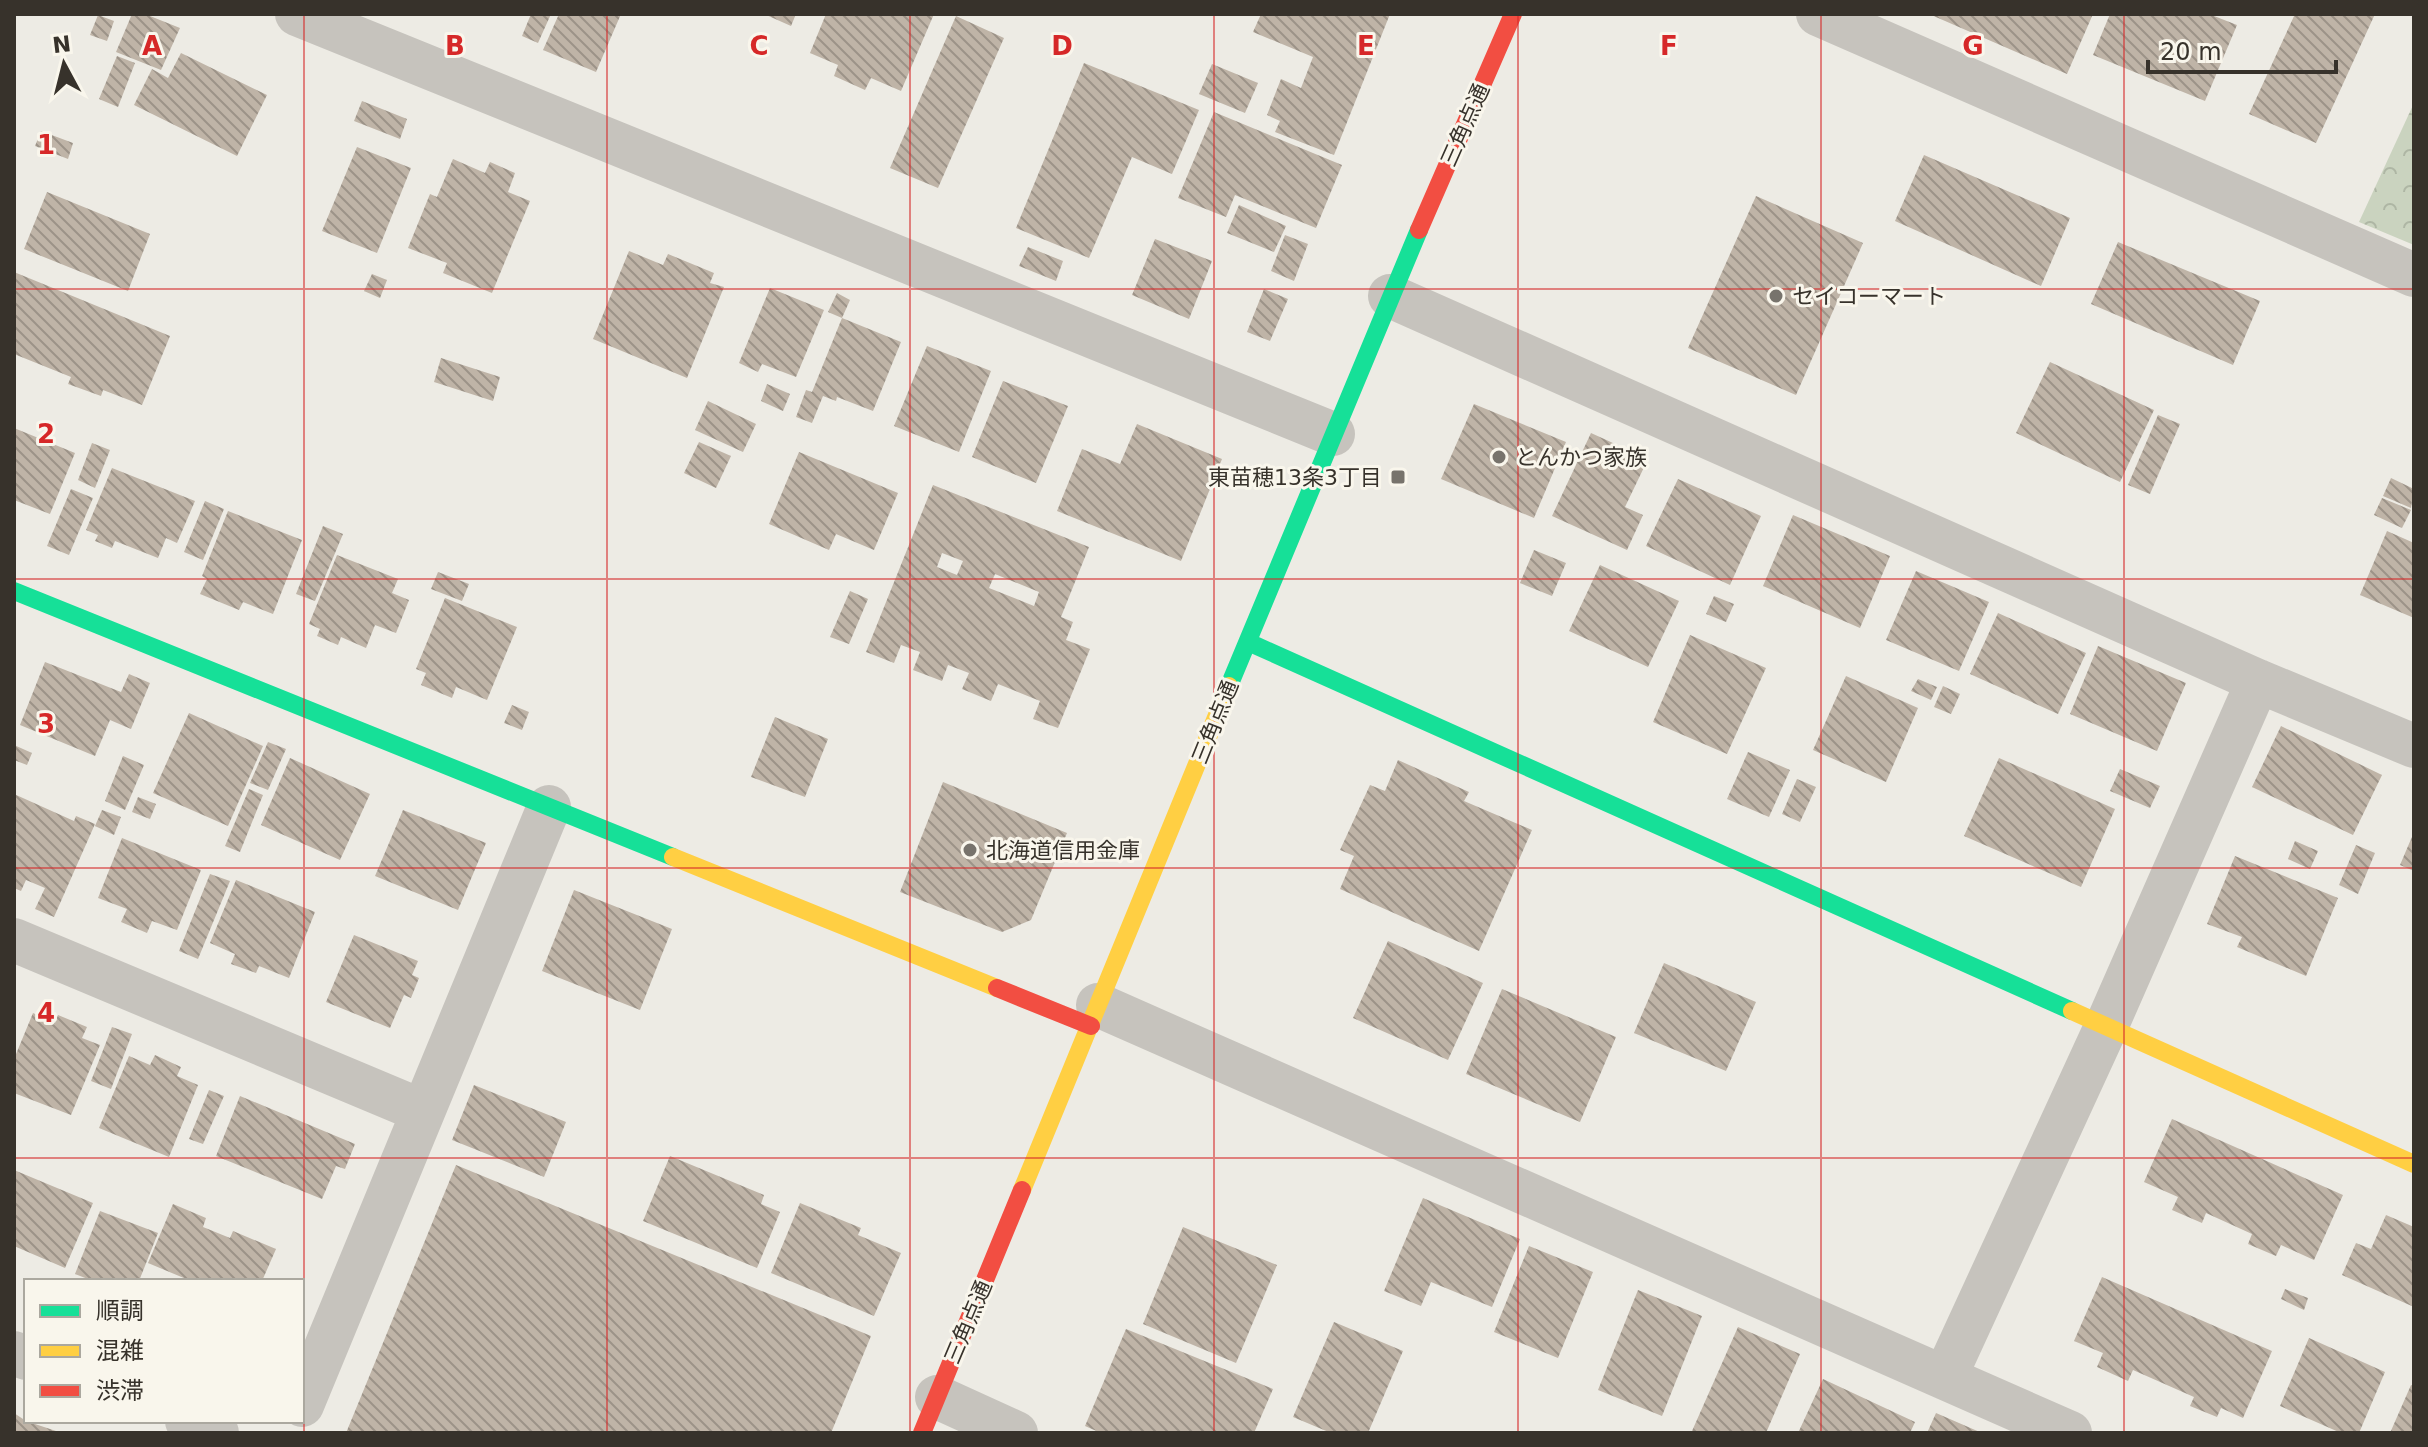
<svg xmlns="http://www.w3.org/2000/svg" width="2428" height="1447" viewBox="0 0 2428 1447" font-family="'DejaVu Sans','Noto Sans JP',sans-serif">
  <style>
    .forest { fill: url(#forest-crowns) }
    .building { fill: url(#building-back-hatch); fill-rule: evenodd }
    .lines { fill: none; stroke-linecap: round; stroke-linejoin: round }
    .street { stroke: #c6c3bd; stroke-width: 44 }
    .fast { stroke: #16e098; stroke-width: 18 }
    .slow { stroke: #ffcf43; stroke-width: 18 }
    .jam { stroke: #f24e42; stroke-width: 18 }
    .grid { fill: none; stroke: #d62828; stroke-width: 2; stroke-opacity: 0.55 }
    .poi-dot { fill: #77736c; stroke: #f9f6ec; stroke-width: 3 }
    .labels { text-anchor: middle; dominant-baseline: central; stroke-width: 6; stroke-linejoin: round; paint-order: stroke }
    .street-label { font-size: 22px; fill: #37322b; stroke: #f9f6ec }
    .poi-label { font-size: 22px; fill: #37322b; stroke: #f9f6ec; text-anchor: start }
    .grid-label { font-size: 26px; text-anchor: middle; font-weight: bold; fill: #d62828; stroke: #f9f6ec; stroke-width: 6; stroke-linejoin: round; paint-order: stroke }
  </style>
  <defs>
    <pattern id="forest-crowns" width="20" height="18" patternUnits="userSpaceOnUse" patternTransform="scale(2)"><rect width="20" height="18" fill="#cad3bf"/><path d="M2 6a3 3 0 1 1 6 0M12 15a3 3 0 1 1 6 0" fill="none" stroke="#aeb6a4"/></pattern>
    <pattern id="building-back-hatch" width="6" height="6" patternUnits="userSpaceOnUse" patternTransform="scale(2)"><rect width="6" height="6" fill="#bfb4a7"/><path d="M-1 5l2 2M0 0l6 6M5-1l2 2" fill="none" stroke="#9c9388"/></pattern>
  </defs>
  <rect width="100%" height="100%" fill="#edebe4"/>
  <path class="forest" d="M2414,103v142l-55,-23z"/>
  <path class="building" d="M132,14h13l35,14 -19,42 -45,-18z
    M531,14h20l-13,29 -16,-7z
    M559,14h62l-25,58 -53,-22z
    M764,14h32l-5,12z
    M826,14h108l-33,77 -30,-13 -6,12 -31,-14 4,-11 -28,-12z
    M1261,14h129l-56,141 -59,-23 5,-11 -13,-6 14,-36 20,9 12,-31 -60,-25z
    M1929,14h164l-26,60z
    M2110,14h99l28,11 -32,76 -112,-46z
    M2295,14h80l-59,129 -67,-29z
    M98,15l16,6 -7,20 -17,-6z
    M956,16l48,22 -66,150 -48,-20z
    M181,53l86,42 -30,61 -103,-51 18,-36 16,9z
    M117,56l18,7 -17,44 -19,-8z
    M1084,63l115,47 -27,64 -40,-17 -43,101 -73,-30z
    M1212,64l46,19 -13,30 -46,-19z
    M362,101l45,18 -7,20 -46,-18z
    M1214,112l128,53 -26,63 -81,-33 -9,22 -48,-19z
    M41,131l32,12 -5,16 -33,-13z
    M357,147l54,21 -34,85 -55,-22z
    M1924,155l146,63 -29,68 -146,-65z
    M453,159l32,14 5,-11 25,11 -7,19 22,9 -38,92 -49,-20 4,-10 -39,-15 22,-54 7,3z
    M47,192l103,42 -22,57 -104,-42z
    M1756,196l107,47 -67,152 -108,-47z
    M1239,205l47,21 -12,26 -47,-19z
    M1285,235l23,9 -14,37 -23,-10z
    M1155,239l57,22 -23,58 -57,-24z
    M2118,242l142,59 -27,64 -142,-61z
    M1028,247l35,14 -7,20 -37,-15z
    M629,251l34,14 5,-11 46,19 -4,10 14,4 -37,91 -94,-39z
    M14,272l156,64 -28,69 -39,-15 -2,6 -33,-12 3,-7 -57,-23z
    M372,274l15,6 -7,18 -16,-7z
    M770,288l54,22 -28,67 -34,-13 -4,8 -19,-9z
    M1264,289l24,10 -18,42 -23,-9z
    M837,293l13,7 -8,18 -14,-6z
    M842,318l59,24 -28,69 -36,-14 -1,4 -13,-5 -11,27 -16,-6 10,-27 6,2z
    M927,346l64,25 -32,81 -65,-26z
    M441,358l59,19 -7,24 -59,-19z
    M2050,362l104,48 -34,72 -104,-49z
    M1003,381l65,25 -32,77 -64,-26z
    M767,384l23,10 -7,17 -22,-10z
    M708,401l48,23 -13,28 -48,-22z
    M1474,404l92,38 -32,76 -93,-39z
    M2158,415l22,9 -30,70 -22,-9z
    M1137,424l85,35 -41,102 -124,-50 25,-62 38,15z
    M14,428l61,25 -25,61 -36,-14z
    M1591,433l57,26 -23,48 18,8 -16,35 -75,-34z
    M699,442l32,14 -15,32 -32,-15z
    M92,443l18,7 -15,38 -17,-8z
    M799,452l99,41 -24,57 -38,-16 -7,16 -60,-26z
    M112,468l83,33 -18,42 -11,-5 -8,20 -43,-17 -3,7 -17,-7 3,-6 -12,-5z
    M2391,478l23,11 -3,19 -28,-12z
    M1678,479l83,37 -31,69 -84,-39z
    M933,485l156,62 -28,70 12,5 -7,18 24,9 -32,79 -25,-9 7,-18 -42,-17 -7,17 -29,-12 7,-16 -21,-8 -6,16 -29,-11 7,-18 -19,-7 -7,18 -28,-11zM942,553l21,8 -6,14 -20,-8zM995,574l44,18 -5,14 -45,-18z
    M71,489l22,9 -24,57 -22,-9z
    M2382,498l29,12 -9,18 -28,-13z
    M205,501l19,8 -21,51 -19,-8z
    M228,511l74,29 -29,74 -30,-12 -4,8 -39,-16 7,-15 -5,-3z
    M1793,515l97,41 -30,72 -97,-42z
    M323,526l20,8 -28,67 -19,-7z
    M2387,531l27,12v75l-54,-23z
    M1534,550l32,13 -14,33 -32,-13z
    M337,555l61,24 -6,14 17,7 -13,33 -21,-8 -9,23 -25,-11 -3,8 -21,-9 3,-7 -11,-5z
    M1600,565l79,36 -31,66 -79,-36z
    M1916,571l73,31 -30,69 -73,-31z
    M438,572l31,12 -7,17 -31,-12z
    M850,591l18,8 -19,45 -19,-7z
    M1714,596l20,8 -8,18 -20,-8z
    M445,598l72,29 -30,73 -31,-13 -4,11 -31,-13 5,-12 -10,-4z
    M1998,613l88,40 -28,61 -88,-40z
    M1690,635l76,33 -39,86 -74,-32z
    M2098,646l88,37 -29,68 -87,-37z
    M45,662l76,30 8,-18 21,9 -19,46 -21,-9 -15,36 -75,-31z
    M1846,676l72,32 -32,74 -73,-32z
    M1918,679l19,8 -6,13 -20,-9z
    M1943,686l17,8 -9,20 -17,-7z
    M512,705l17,7 -7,18 -18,-7z
    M189,713l74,33 -35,80 -75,-33z
    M775,717l53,22 -23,58 -54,-20z
    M2281,726l101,49 -29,60 -101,-48z
    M268,742l18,7 -18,41 -18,-7z
    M14,745l18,8 -5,12 -13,-5z
    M1748,752l42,18 -21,47 -42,-18z
    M123,756l21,9 -19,45 -20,-9z
    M290,758l80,36 -30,66 -79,-35z
    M1999,758l116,51 -34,78 -117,-51z
    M1398,760l71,32 -5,9 68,29 -53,121 -139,-62 14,-33 -14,-6 30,-65 15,6z
    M2120,769l40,17 -10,22 -40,-17z
    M1797,779l19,8 -16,35 -18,-8z
    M943,782l124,51 -36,87 -29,12 -102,-40z
    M249,789l14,6 -23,57 -15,-6z
    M14,794l60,27 2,-5 19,8 -41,93 -19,-8 10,-21 -19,-8 -5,11 -7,-3z
    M138,797l18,7 -6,15 -18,-7z
    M102,810l19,7 -7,18 -19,-9z
    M403,810l83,33 -28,67 -83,-34z
    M2414,832v39l-14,-6z
    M122,838l79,32 -24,60 -25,-9 -5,12 -26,-11 6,-13 -29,-11z
    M2295,841l23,10 -8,18 -22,-10z
    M2356,845l19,8 -17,41 -19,-9z
    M2235,856l103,42 -32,78 -69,-29 5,-10 -35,-13z
    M210,874l20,7 -32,78 -19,-8z
    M236,880l79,32 -26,66 -30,-12 -3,7 -25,-9 4,-10 -25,-11z
    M574,890l98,39 -32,81 -98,-39z
    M354,935l64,26 -6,14 7,3 -8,20 -7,-3 -14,33 -64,-26z
    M1388,941l95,42 -35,77 -95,-42z
    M1664,963l92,39 -30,69 -92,-38z
    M1502,989l114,48 -36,85 -114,-48z
    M33,1013l22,10 3,-8 29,12 -5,11 18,7 -29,70 -57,-22v-34z
    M112,1027l20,7 -21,55 -20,-8z
    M155,1055l26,12 -4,9 21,9 -29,72 -70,-29 30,-72 21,9z
    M474,1085l92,37 -22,55 -92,-37z
    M209,1090l15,6 -21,48 -14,-5z
    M240,1096l115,48 -10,25 -9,-3 -14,33 -106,-43z
    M2172,1119l171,76 -29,65 -33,-15 -5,11 -28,-12 4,-10 -46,-21 -4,10 -30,-13 6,-13 -34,-15z
    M670,1156l94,39 -3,9 19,8 -23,56 -114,-47z
    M456,1165l415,171 -40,97h-485z
    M14,1170l79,33 -28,65 -51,-22z
    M1423,1198l97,41 -28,68 -61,-25 -10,24 -37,-15z
    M800,1203l61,25 -3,7 43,18 -27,63 -103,-43z
    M173,1204l33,14 -3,9 27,11 3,-7 43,18 -14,32h-71l-43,-18z
    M100,1211l58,22 -19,48h-46l-18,-7z
    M2386,1215l28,12v80l-72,-32 14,-32 15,6z
    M1183,1227l94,38 -41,98 -93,-39z
    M1529,1246l64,26 -35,86 -64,-26z
    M2102,1277l170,74 -29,67 -22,-10 -4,9 -27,-11 4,-9 -61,-27 -5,11 -31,-14 6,-14 -29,-12z
    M2285,1289l23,9 -4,12 -23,-11z
    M1638,1290l64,26 -40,100 -64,-26z
    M1334,1322l69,29 -35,82h-37l-38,-16z
    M1738,1327l62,27 -34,79h-69l-5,-2z
    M1126,1329l147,60 -19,44h-153l-16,-7z
    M2309,1338l76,34 -26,61h-18l-61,-27z
    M1823,1379l92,43 -5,11h-112z
    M2411,1385l3,1v47h-24z
    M14,1413l12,8 36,12h-48z
    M1936,1413l46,20h-55z"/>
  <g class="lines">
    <path class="street" d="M297,14l1036,420
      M1818,14l596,261
      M1390,296l868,385 156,65
      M14,940l408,171
      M1098,1005l972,428
      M14,1353l12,5
      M1945,1377l161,-350 152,-346
      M937,1397l79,36
      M302,1405l247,-598
      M187,1421l30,12"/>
    <path class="fast" d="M14,591l659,266
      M1248,642l824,369
      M1229,686l190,-456"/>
    <path class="slow" d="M673,857l324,131
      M2072,1011l342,153
      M1022,1190l207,-504"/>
    <path class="jam" d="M1419,230l94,-216
      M997,988l94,38
      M922,1433l100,-243"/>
  </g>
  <path class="grid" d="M304,14v1419M607,14v1419M910,14v1419M1214,14v1419M1518,14v1419M1821,14v1419M2124,14v1419M14,289h2400M14,579h2400M14,868h2400M14,1158h2400"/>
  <g class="poi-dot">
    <circle cx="1776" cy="296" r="8"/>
    <circle cx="1499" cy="457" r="8"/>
    <rect x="1390" y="469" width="16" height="16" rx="4"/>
    <circle cx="970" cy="850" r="8"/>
  </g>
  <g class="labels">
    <g class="street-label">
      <text transform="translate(1465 125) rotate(-66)">三角点通</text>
      <text transform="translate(1215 722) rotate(-68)">三角点通</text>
      <text transform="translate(968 1322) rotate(-67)">三角点通</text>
    </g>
    <g class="poi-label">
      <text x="1792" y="296">セイコーマート</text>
      <text x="1515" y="457">とんかつ家族</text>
      <text x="1382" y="477" text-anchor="end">東苗穂13条3丁目</text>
      <text x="986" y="850">北海道信用金庫</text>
    </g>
  </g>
  <g class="grid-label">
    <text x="152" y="55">A</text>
    <text x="455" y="55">B</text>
    <text x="759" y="55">C</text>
    <text x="1062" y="55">D</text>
    <text x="1366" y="55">E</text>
    <text x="1669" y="55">F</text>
    <text x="1973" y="55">G</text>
    <text x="46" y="154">1</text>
    <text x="46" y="443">2</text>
    <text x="46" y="733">3</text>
    <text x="46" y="1022">4</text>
  </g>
  <rect width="2428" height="1447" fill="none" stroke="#37322b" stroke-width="32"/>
  <rect x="24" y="1279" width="280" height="144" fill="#f9f6ec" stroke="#aba89f" stroke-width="2"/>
  <rect x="40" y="1305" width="40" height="12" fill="#16e098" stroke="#aba89f" stroke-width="2"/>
  <text x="96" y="1319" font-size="24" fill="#37322b">順調</text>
  <rect x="40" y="1345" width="40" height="12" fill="#ffcf43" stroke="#aba89f" stroke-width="2"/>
  <text x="96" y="1359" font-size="24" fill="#37322b">混雑</text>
  <rect x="40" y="1385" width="40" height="12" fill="#f24e42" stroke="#aba89f" stroke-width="2"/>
  <text x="96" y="1399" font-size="24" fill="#37322b">渋滞</text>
  <g transform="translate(64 64) rotate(353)" stroke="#f9f6ec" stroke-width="6" paint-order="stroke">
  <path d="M0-6L14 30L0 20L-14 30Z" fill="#37322b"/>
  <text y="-12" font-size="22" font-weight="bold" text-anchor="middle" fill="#37322b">N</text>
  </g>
  <path d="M2148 60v12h188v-12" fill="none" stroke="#37322b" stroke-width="4"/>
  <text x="2160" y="60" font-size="24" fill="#37322b" stroke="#f9f6ec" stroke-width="6" paint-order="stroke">20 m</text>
</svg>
